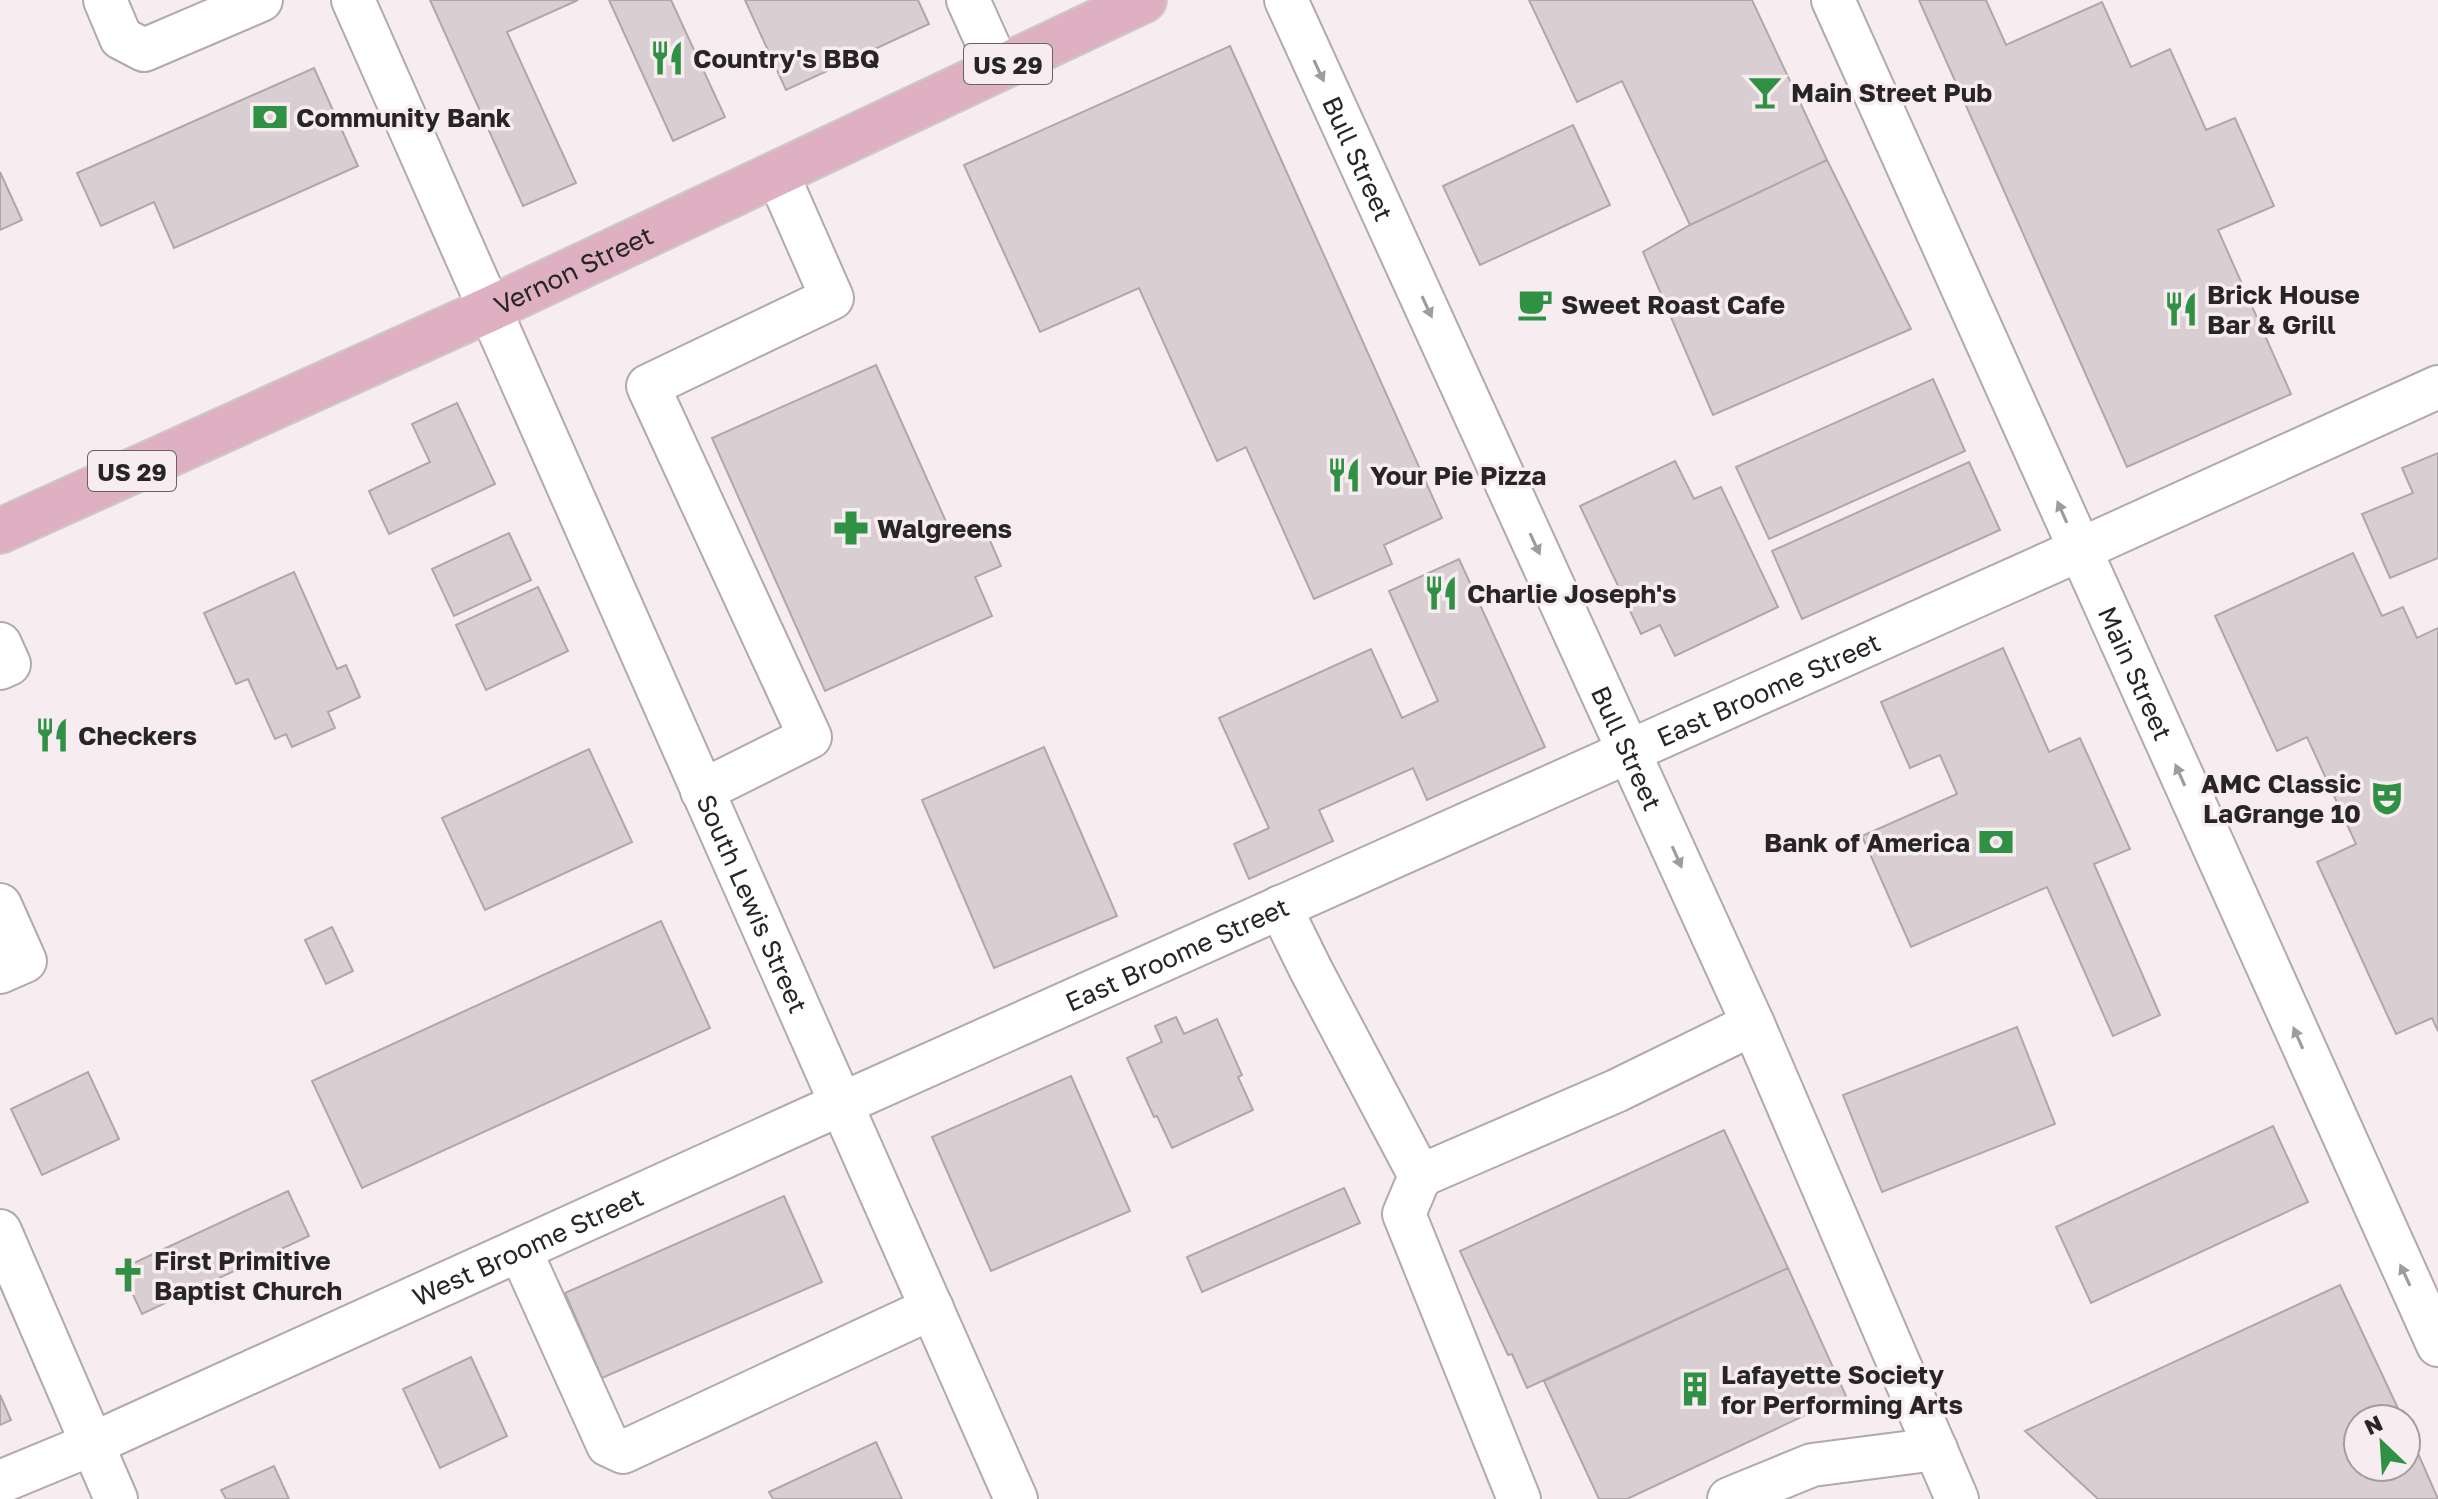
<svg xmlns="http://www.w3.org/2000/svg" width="2438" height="1499" viewBox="0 0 2438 1499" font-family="'Golos Text',sans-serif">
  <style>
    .building { fill: #d9cfd2; stroke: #b0a7a9; stroke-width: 2 }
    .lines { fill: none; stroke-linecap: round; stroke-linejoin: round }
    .minor-casing { stroke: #b2a9ac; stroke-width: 46 }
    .major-casing { stroke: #cbcbcb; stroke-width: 48 }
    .minor { stroke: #fff; stroke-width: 42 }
    .major { stroke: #dfb0c1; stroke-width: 44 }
    .oneway { fill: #9e9d9d }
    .labels { text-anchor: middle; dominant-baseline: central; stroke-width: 7; stroke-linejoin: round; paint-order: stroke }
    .shield { fill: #f7edf0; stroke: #666163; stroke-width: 2 }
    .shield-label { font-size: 24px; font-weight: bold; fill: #282526 }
    .poi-label { font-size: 26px; font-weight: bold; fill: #282526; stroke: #f7edf0; text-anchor: start }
    .street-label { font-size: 26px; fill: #282526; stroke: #f7edf0 }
  </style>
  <rect width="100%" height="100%" fill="#f7edf0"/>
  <path class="building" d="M430,0h148l-71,32 69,151 -53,23z
    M609,0h62l54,117 -52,24z
    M745,0h173l11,24 -143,66z
    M1529,0h223l75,160 -137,65 -68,-144 -45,21z
    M1919,0h67l20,45 96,-43 29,65 39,-18 36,81 29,-12 39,88 -56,24 73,164 -164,73z
    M1230,46l212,472 -58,27 8,19 -78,35 -68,-152 -29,14 -78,-173 -99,44 -76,-167z
    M314,68l44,98 -184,82 -20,-46 -53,24 -24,-53z
    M1573,125l37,80 -130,60 -37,-79z
    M1827,160l84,169 -198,86 -70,-163 47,-27z
    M0,172l22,48 -22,10z
    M876,365l76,170 30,-13 19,44 -26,11 17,39 -167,75 -113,-253z
    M1933,379l32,72 -196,88 -33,-72z
    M457,403l38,81 -106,50 -20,-43 61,-29 -18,-38z
    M2438,453v105l-48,20 -28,-64 51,-21 -11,-25z
    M1675,461l19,38 27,-12 57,120 -103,49 -15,-31 -19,9 -61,-128z
    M1969,462l31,68 -198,89 -30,-68z
    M509,533l22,47 -77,36 -22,-47z
    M2353,553l29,63 21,-9 14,31 21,-10v403l-6,-13 -36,16 -79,-172 39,-18 -49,-107 -30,14 -62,-135z
    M1459,559l86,188 -118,53 -14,-32 -94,42 14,31 -84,38 -15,-35 35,-16 -50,-110 152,-69 31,69 36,-17 -49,-110z
    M294,572l43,97 9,-4 14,32 -32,15 7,16 -43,19 -6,-13 -11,5 -27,-60 -12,5 -32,-71z
    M538,587l30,64 -82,39 -30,-65z
    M2003,648l46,104 31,-14 50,111 -36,15 66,151 -47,21 -66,-149 -136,60 -49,-111 95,-42 -17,-39 -30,13 -29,-66z
    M1044,747l73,169 -123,52 -72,-168z
    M589,749l43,93 -147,68 -43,-92z
    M661,921l49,107 -348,160 -50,-107z
    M332,927l21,44 -27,13 -21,-44z
    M1176,1017l8,17 33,-15 25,56 -4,2 15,33 -81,38 -15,-32 -3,1 -27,-59 35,-16 -7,-16z
    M2017,1027l38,97 -173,68 -39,-97z
    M88,1072l31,67 -77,36 -31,-66z
    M1071,1076l59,135 -139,60 -59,-134z
    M2273,1126l35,76 -217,101 -35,-76z
    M1724,1130l64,138 -261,120 -15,-34 -4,1 -48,-104z
    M1344,1188l16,35 -158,69 -15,-35z
    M288,1191l21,45 -167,78 -21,-45z
    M784,1196l38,86 -220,96 -37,-85z
    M1788,1268l58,128 -219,103h-28l-55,-118z
    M2340,1285l63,134h-45v48h48v-41l32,73h-340l-73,-68z
    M471,1357l36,79 -67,32 -37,-79z
    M0,1395l11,25 -11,5z
    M876,1442l26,57h-129l-4,-7z
    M274,1466l15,33h-63l-5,-9z"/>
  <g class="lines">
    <g class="minor-casing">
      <g id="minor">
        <path d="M105,0l16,38 23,12 117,-50"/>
        <path id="s1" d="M353,0l663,1499"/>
        <path d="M968,0l31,69"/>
        <path id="s2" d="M1286,0l467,1024 204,475"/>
        <path id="s3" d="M1833,0l605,1345"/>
        <path d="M0,644l9,20 -9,4"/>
        <path d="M702,791l108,-54 -162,-351 184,-88 -55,-125"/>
        <path d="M0,905l25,56 -25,11"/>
        <path d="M1280,907l31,63 109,206 -16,38 115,285"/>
        <path d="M1420,1176l196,-85 137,-67"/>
        <path d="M0,1231l116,268"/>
        <path d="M520,1250l88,195 15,7 309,-144"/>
        <path id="s4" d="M0,1482l92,-38 718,-326 1269,-568 359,-163"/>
        <path d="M1729,1499l83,-34 124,-16"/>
      </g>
    </g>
    <g class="major-casing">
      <g id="major">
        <path id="s5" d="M0,531l488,-221 656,-310"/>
      </g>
    </g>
    <use href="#minor" class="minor"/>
    <use href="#major" class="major"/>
  </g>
  <defs><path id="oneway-solid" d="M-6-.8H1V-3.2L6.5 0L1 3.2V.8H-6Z" transform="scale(2)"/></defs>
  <g class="oneway">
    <use href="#oneway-solid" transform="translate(1319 71) rotate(65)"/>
    <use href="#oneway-solid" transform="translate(1427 307) rotate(65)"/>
    <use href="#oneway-solid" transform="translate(2062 512) rotate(-114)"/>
    <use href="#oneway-solid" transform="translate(1535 544) rotate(65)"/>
    <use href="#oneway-solid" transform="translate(2180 775) rotate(-114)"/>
    <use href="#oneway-solid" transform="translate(1677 857) rotate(66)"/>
    <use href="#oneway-solid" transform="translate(2298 1038) rotate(-114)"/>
    <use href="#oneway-solid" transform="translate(2405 1275) rotate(-115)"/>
  </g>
  <defs>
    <g id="restaurant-bare" transform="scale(2.76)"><path d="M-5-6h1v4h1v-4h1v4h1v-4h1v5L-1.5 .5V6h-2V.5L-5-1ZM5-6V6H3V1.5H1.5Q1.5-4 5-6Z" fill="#309145" stroke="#f7edf0" stroke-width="2.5" paint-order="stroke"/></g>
    <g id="bar-bare" transform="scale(2.76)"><path d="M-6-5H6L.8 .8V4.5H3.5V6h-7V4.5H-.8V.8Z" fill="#309145" stroke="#f7edf0" stroke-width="2.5" paint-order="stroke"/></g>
    <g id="bank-bare" transform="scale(2.76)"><path d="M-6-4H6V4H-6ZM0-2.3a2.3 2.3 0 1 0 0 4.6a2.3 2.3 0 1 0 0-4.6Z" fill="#309145" stroke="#f7edf0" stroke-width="2.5" paint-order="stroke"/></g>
    <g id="cafe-bare" transform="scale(2.76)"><path d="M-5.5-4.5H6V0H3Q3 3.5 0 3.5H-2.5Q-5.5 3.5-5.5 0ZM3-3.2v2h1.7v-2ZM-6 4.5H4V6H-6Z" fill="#309145" stroke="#f7edf0" stroke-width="2.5" paint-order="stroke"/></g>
    <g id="pharmacy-bare" transform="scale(2.76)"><path d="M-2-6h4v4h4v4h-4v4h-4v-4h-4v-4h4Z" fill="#309145" stroke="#f7edf0" stroke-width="2.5" paint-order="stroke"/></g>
    <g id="theatre-bare" transform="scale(2.76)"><path d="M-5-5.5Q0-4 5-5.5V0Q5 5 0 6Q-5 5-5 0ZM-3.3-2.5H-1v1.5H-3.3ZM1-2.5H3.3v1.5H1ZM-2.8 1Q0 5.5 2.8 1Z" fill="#309145" stroke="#f7edf0" stroke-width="2.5" paint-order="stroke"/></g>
    <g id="church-bare" transform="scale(2.76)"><path d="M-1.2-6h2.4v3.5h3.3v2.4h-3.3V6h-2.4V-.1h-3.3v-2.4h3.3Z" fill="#309145" stroke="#f7edf0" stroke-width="2.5" paint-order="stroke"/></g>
    <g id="building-bare" transform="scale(2.76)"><path d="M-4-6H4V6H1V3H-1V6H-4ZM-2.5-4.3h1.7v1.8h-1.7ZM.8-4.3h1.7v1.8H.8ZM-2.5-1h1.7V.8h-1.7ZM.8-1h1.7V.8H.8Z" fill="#309145" stroke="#f7edf0" stroke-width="2.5" paint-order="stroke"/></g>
  </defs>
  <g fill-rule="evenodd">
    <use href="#restaurant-bare" x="667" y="58"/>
    <use href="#bar-bare" x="1765" y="92"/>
    <use href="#bank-bare" x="270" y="117"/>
    <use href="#cafe-bare" x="1535" y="304"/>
    <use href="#restaurant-bare" x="2181" y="309"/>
    <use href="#restaurant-bare" x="1344" y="475"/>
    <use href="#pharmacy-bare" x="851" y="528"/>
    <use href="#restaurant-bare" x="1441" y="593"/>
    <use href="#restaurant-bare" x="52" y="735"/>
    <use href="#theatre-bare" x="2387" y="798"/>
    <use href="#bank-bare" x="1996" y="842"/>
    <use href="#church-bare" x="128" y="1275"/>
    <use href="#building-bare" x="1695" y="1389"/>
  </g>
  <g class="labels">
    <g class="shield">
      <rect x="964" y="44" width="88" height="40" rx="6"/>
      <rect x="88" y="451" width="88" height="40" rx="6"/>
    </g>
    <g class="shield-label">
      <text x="1008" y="64">US 29</text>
      <text x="132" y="471">US 29</text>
    </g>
    <g class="poi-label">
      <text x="693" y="58">Country's BBQ</text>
      <text x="1791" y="92">Main Street Pub</text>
      <text x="296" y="117">Community Bank</text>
      <text x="2207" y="294">Brick House<tspan x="2207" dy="30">Bar &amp; Grill</tspan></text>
      <text x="1561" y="304">Sweet Roast Cafe</text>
      <text x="1370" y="475">Your Pie Pizza</text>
      <text x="877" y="528">Walgreens</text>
      <text x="1467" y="593">Charlie Joseph's</text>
      <text x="78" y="735">Checkers</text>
      <text x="2361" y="783" text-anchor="end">AMC Classic<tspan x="2361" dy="30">LaGrange 10</tspan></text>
      <text x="1970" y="842" text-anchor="end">Bank of America</text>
      <text x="154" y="1260">First Primitive<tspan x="154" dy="30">Baptist Church</tspan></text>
      <text x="1721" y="1374">Lafayette Society<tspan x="1721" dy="30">for Performing Arts</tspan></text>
    </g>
    <g class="street-label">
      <text stroke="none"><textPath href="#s2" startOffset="174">Bull Street</textPath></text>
      <text stroke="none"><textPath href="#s5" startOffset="630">Vernon Street</textPath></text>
      <text stroke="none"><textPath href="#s3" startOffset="738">Main Street</textPath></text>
      <text stroke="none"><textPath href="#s4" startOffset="1938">East Broome Street</textPath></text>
      <text stroke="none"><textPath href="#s2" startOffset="822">Bull Street</textPath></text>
      <text stroke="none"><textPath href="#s1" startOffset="988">South Lewis Street</textPath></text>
      <text stroke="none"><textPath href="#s4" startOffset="1290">East Broome Street</textPath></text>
      <text stroke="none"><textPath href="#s4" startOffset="578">West Broome Street</textPath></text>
    </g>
  </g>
  <g transform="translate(2382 1443) rotate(335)"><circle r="38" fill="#f7edf0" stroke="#a49d9f" stroke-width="2"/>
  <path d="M0-6L14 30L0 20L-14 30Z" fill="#309145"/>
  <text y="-12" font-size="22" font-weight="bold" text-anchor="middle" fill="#282526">N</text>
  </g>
</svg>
